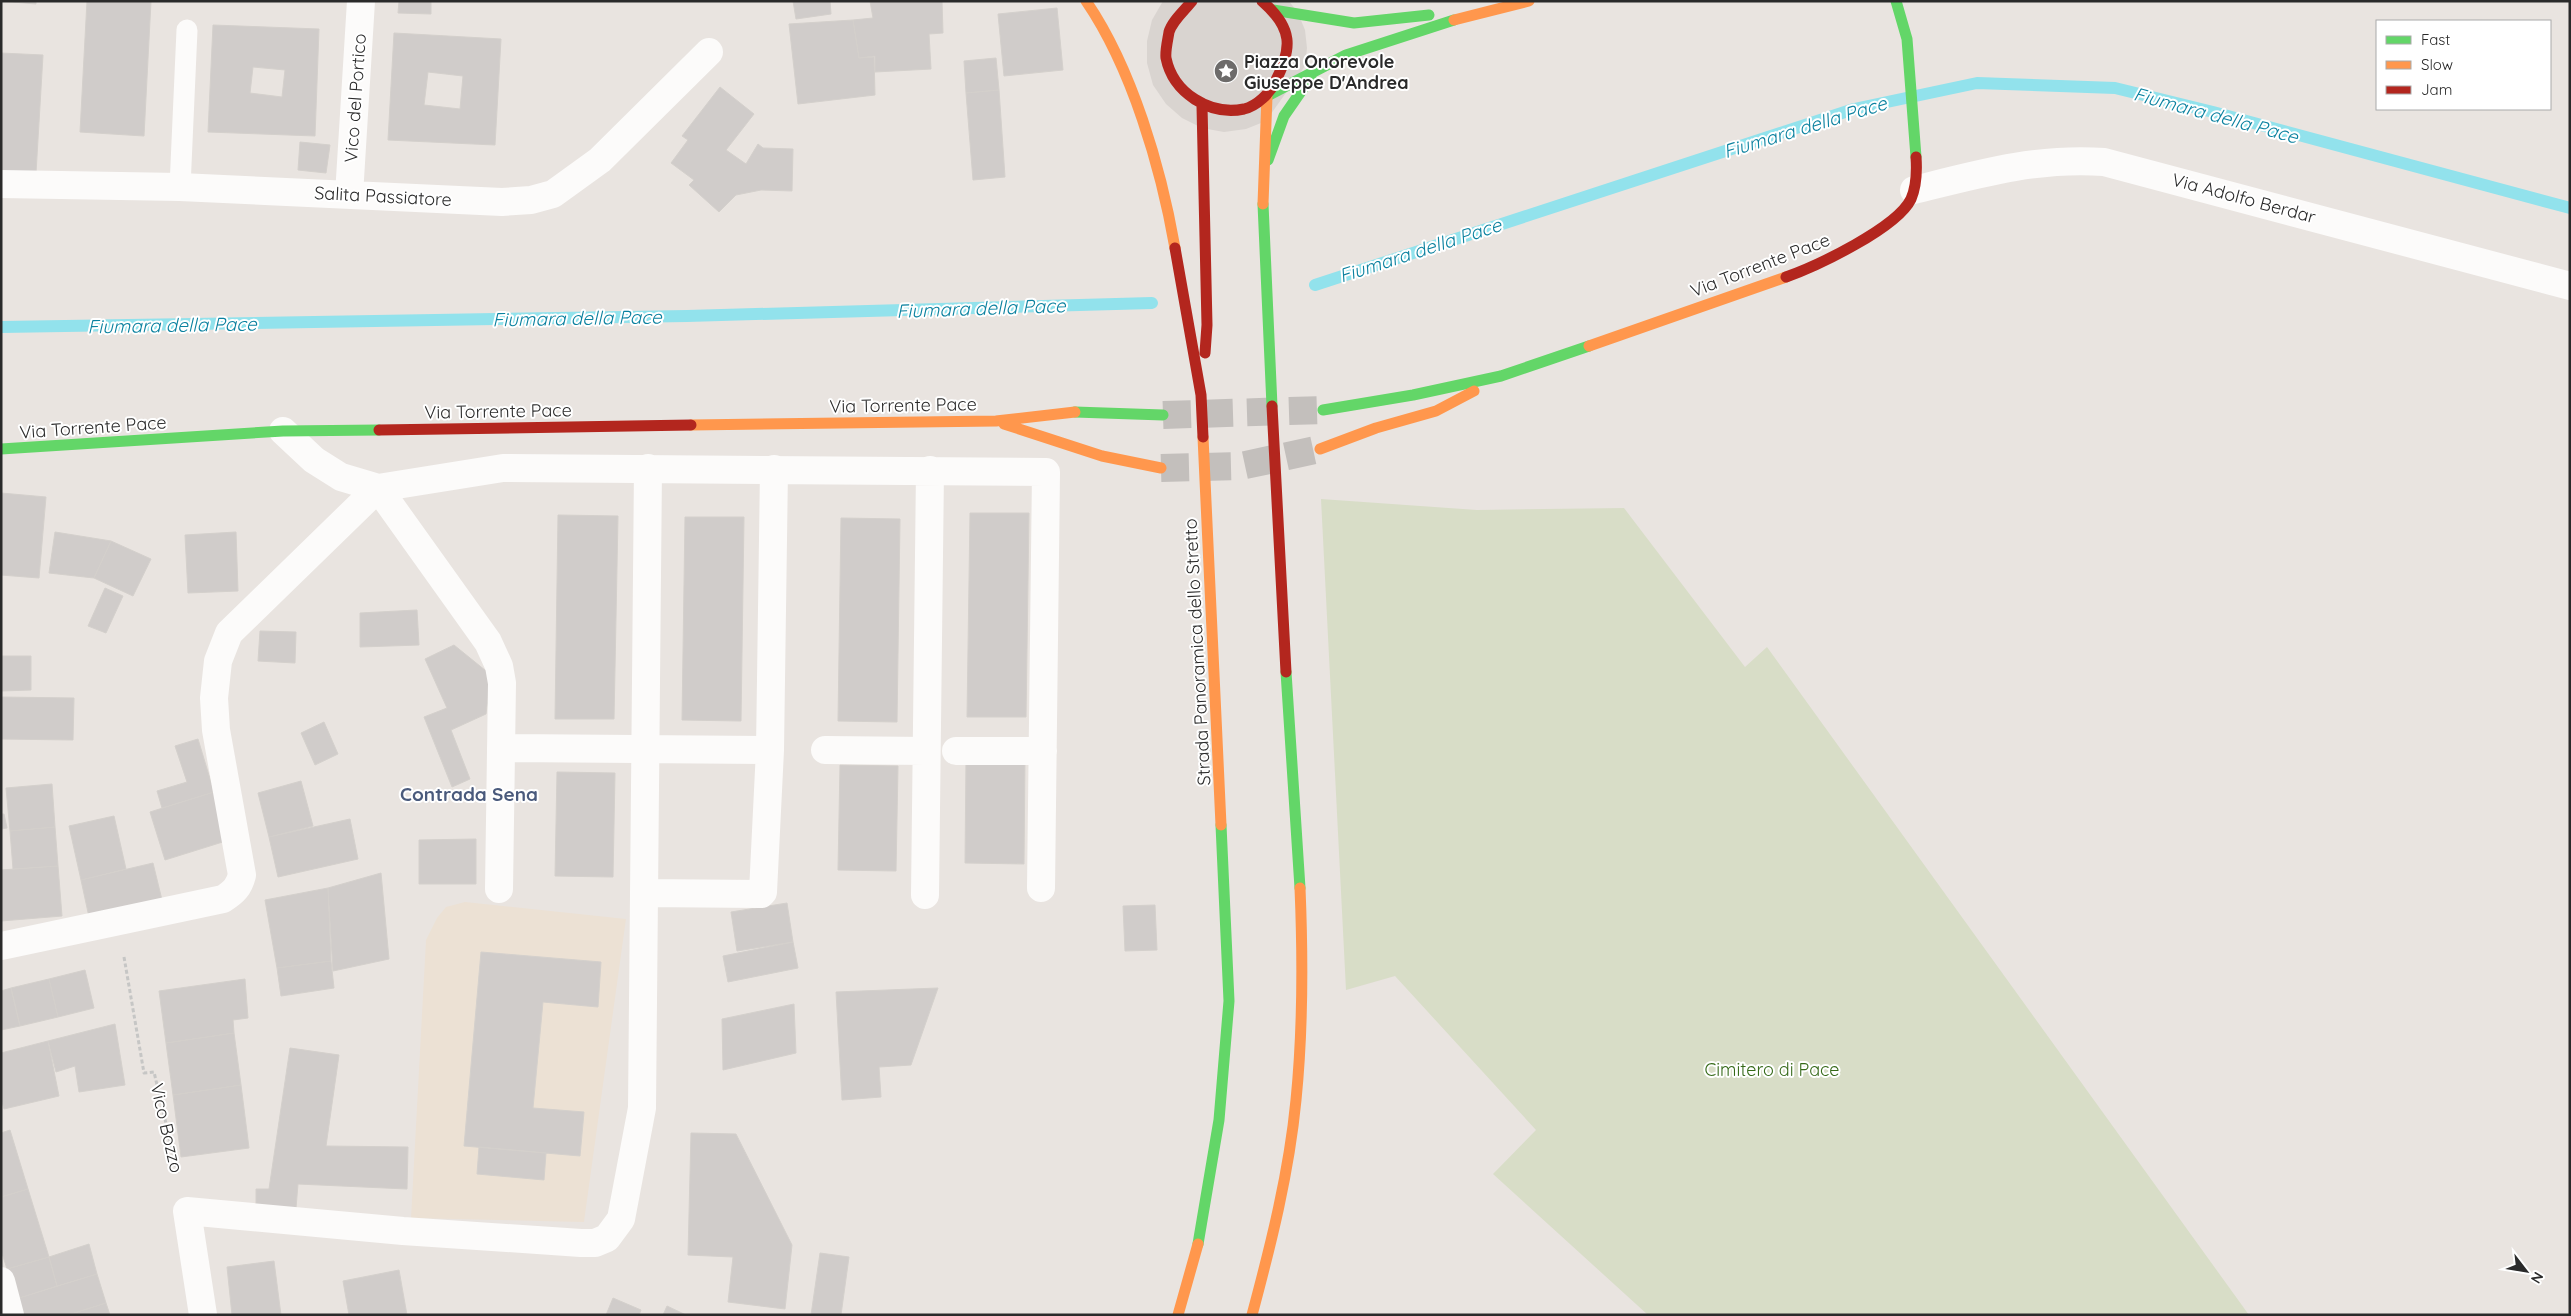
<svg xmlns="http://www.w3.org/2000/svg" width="2571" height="1316" viewBox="0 0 2571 1316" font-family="Quicksand,sans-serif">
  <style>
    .education { fill: #ece1d4 }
    .cemetery { fill: #d8ddc7 }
    .plaza { fill: #d9d4d0 }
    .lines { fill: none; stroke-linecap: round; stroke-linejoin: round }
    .stream { stroke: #92e2ec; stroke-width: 12 }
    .building { fill: #d0ccca; stroke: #d4d0cc; fill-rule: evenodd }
    .secondary-tunnel { stroke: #c3bfbc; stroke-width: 28; stroke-dasharray: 28 14; stroke-linecap: butt }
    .path { stroke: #c6c6c5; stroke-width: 3; stroke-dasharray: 4 2.5; stroke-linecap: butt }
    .lane { stroke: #fcfbfa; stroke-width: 21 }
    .street { stroke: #fcfbfa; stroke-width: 28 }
    .fast { stroke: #63d668; stroke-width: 11 }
    .slow { stroke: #ff974d; stroke-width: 11 }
    .jam { stroke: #b3261e; stroke-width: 11 }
    .labels { text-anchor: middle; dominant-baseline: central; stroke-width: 4; stroke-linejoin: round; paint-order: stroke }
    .poi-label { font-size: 18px; font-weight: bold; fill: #2a2a2a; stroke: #fff; text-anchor: start }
    .street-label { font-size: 18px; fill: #2a2a2a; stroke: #fff }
    .park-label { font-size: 18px; fill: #356918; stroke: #fff }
    .water-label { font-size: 19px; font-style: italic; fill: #0a819f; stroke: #fff }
    .neighbourhood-label { font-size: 19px; font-weight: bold; fill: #4a5a7c; stroke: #fff }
  </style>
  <rect width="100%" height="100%" fill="#e9e4e0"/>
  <path class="education" d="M465,902l161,17 -42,303 -173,-4 15,-278 11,-22 9,-11z"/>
  <path class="cemetery" d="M1321,499l156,11 147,-2 121,159 22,-20 482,668h-601l-155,-141 43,-44 -141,-154 -49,14z"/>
  <path class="plaza" d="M1163,1h126l9,12 7,17 2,18 -2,18 -39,55 -20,8 -22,3 -22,-4 -20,-10 -16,-14 -13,-19 -6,-22v-22l5,-21z"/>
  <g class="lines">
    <path class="stream" d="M1315,285l539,-176 123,-26 138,5 98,24 357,96
      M1,327l686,-11 465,-13"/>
  </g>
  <path class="building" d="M1,1h35v3z
    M87,1h64l-7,135 -64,-4z
    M399,1h32v13l-33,-1z
    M793,1h37l1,13 -35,5z
    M870,1h72l1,32 -14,1 2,35 -56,3v-16l-16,2 -6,-38 20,-2z
    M1057,8l6,62 -59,6 -6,-62z
    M853,20l6,38 15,-1 1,38 -77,9 -9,-80z
    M213,25l106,4 -4,107 -107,-4zM253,67l32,3 -3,27 -32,-4z
    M394,33l107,6 -6,106 -107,-5zM428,72l35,4 -3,33 -36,-4z
    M1,53l42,2 -7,118 -35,-2z
    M996,58l3,32 -33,3 -2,-32z
    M720,87l34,27 -28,36 20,14 12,-20 5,4 30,1 -1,42 -31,-1 -25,5 -17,17 -30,-27 5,-5 -23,-17 17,-23 -6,-4z
    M999,90l6,87 -32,3 -7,-87z
    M300,142l30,3 -4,28 -28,-3z
    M1,493l45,4 -7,81 -38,-3z
    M970,513h59l-3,204h-59z
    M558,515l60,1 -4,203h-59z
    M685,517h59l-3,204 -59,-1z
    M841,518l59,1 -3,203 -59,-1z
    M55,532l56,9 -17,37 -45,-5z
    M236,532l2,59 -50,2 -3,-58z
    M111,541l40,18 -18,37 -39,-18z
    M105,588l18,8 -17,37 -18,-7z
    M417,610l2,35 -59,2v-34z
    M260,631l36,1 -1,31 -37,-2z
    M454,645l37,30 -5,39 -35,16 19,49 -18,8 -28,-70 23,-9 -22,-49z
    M1,656h30v34l-30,1z
    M1,697l73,1 -1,42 -72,-1z
    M324,722l14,32 -23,11 -14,-32z
    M198,739l16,53 -52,16 -5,-17 30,-9 -12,-36z
    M966,758l59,1 -1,105 -59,-1z
    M840,765l58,1 -2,105 -58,-1z
    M557,772l58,1 -2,104 -58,-1z
    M301,781l12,45 -44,11 -11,-44z
    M52,784l3,43 -45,4 -4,-43z
    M214,792l15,48 -64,20 -15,-48z
    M1,814h3l3,14 -6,1z
    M114,816l12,53 -45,11 -12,-54z
    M350,819l8,40 -80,18 -9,-40z
    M55,827l3,39 -45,3 -3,-38z
    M476,839v45h-57v-44z
    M153,863l9,37 -73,17 -8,-37z
    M58,866l4,50 -61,5v-51z
    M381,873l8,86 -56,12 -5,-83z
    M328,888l3,73 -54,7 -12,-68z
    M787,903l6,39 -56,9 -6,-39z
    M1155,905l2,45 -32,1 -2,-45z
    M793,942l5,26 -70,14 -5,-26z
    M481,952l120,10 -3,45 -55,-5 -10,106 51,4 -4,44 -116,-10z
    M331,961l3,27 -53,8 -4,-28z
    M85,970l9,38 -36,9 -9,-38z
    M49,979l9,38 -38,9 -9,-38z
    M245,979l3,39 -15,2 1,13 -68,10 -7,-52z
    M11,988l9,38 -19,4v-39z
    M938,988l-27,77 -32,2 2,30 -39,3 -6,-108z
    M794,1004l2,49 -73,17 -1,-51z
    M115,1024l10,61 -46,7 -4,-26 -19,6 -8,-31z
    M234,1033l7,52 -68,10 -7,-52z
    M48,1041l11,55 -55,13 -3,-11v-45z
    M290,1048l49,7 -13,91 82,1 -1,42 -109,-5 -2,24 -40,-2v-17h13z
    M241,1085l8,63 -68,9 -8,-62z
    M10,1130l18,59 -27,8v-64z
    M691,1133l45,1 56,111 -7,64 -57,-7 5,-45 -45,-2z
    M479,1147l67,6 -2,27 -67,-6z
    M28,1189l21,68 -42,12 -6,-19v-53z
    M89,1244l8,30 -40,12 -8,-29z
    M820,1253l29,4 -8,58h-30z
    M49,1257l8,29 -41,13 -9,-30z
    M274,1261l7,54h-49l-5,-48z
    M399,1270l8,45h-58l-6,-34z
    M97,1274l9,29 -38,12h-47l-5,-16z
    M613,1298l28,12 -2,5h-33z
    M106,1303l4,12h-42z
    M667,1306l19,9h-23z"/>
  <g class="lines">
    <path class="secondary-tunnel" d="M1163,415l160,-5
      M1161,468l80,-2 79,-17"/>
    <path class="path" d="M124,957l20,116 10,-1 24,103"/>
    <path class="lane" d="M180,187l7,-157"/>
    <path class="street" d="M1,184l179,3 322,15 29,-2 22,-6 18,-13 29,-21 109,-108
      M1914,190c64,-16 124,-33 190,-28l466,124
      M349,195l12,-194
      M283,431l31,29 27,17 37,11 110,154 11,24 3,17 -3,206
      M501,748l269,2
      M825,750l101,1
      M956,751h87
      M644,893l117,1 2,-2 7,-142 4,-281
      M925,895l5,-425
      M1,946l222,-47c11,-7 16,-12 19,-24l-26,-145 -2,-32 4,-37 11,-28 149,-145 125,-20 543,4 -5,416
      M1,1281l9,34
      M203,1315l-16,-104 216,20 178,12h14l12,-5 14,-19 21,-111 6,-640"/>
    <path class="fast" d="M1896,1l11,38 9,118
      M1273,10l81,13 75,-8
      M1267,96l79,-41 108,-35
      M1268,160l16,-44 27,-39
      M1263,204l9,202
      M1323,410l90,-15 88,-19 88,-30
      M1075,412l88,3
      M1,449l282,-18 96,-1
      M1286,672l14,216
      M1198,1244l21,-124 10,-119 -8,-176"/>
    <path class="slow" d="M1086,1c46,67 75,167 89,247
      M1454,20l75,-19
      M1263,204l4,-108
      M1589,346l197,-69
      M1004,424l98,32 59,12
      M691,425l305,-4 79,-9
      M1203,437l18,388
      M1320,449l56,-21 60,-17 38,-20
      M1178,1315l20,-71
      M1252,1315c19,-71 37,-142 44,-215 7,-70 7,-141 4,-212"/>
    <path class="jam" d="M1192,1c-7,9 -20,20 -23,31 -1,7 -4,19 -3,26 7,35 44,58 78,51 13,-3 26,-16 31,-27 18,-34 18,-54 -13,-81
      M1202,106l5,219 -2,28
      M1175,248l26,147 2,42
      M1786,277c31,-11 111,-49 125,-78 6,-14 6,-28 5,-42
      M1272,406l14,266
      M379,430l312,-5"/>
  </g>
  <defs>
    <g id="sight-disc" transform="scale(1.25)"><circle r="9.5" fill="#6d6b6a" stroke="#fff"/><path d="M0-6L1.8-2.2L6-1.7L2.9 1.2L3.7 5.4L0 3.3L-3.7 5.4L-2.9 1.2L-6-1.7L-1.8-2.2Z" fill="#fff"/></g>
  </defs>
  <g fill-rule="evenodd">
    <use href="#sight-disc" x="1226" y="71"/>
  </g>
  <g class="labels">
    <g class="poi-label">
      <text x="1244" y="61">Piazza Onorevole<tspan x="1244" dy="21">Giuseppe D'Andrea</tspan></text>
    </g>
    <g class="street-label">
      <text transform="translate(355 98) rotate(-86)">Vico del Portico</text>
      <text transform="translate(383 196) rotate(3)">Salita Passiatore</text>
      <text transform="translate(2244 198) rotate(15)">Via Adolfo Berdar</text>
      <text transform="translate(1760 265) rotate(-21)">Via Torrente Pace</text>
      <text transform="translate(903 405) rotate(-1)">Via Torrente Pace</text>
      <text transform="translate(498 411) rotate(-1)">Via Torrente Pace</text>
      <text transform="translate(93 427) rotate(-4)">Via Torrente Pace</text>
      <text transform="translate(1197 652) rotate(-93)">Strada Panoramica dello Stretto</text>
      <text transform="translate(167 1128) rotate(77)">Vico Bozzo</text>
    </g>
    <g class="park-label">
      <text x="1772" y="1069">Cimitero di Pace</text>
    </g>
    <g class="water-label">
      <text transform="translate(2216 115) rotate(15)">Fiumara della Pace</text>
      <text transform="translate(1805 127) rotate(-17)">Fiumara della Pace</text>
      <text transform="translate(1420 250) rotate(-18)">Fiumara della Pace</text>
      <text transform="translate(981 308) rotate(-2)">Fiumara della Pace</text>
      <text transform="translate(577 318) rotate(-1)">Fiumara della Pace</text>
      <text transform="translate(172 325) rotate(-1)">Fiumara della Pace</text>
    </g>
    <g class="neighbourhood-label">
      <text x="469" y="794">Contrada Sena</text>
    </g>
  </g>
  <rect width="2571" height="1316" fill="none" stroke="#2a2a2a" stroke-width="5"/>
  <rect x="2376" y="20" width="175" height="90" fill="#ffffff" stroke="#aaaaaa"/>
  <rect x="2386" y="36" width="25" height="8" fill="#63d668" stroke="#aaaaaa"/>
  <text x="2421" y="45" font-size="15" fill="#2a2a2a">Fast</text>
  <rect x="2386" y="61" width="25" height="8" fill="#ff974d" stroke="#aaaaaa"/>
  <text x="2421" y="70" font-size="15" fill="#2a2a2a">Slow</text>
  <rect x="2386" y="86" width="25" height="8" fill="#b3261e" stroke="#aaaaaa"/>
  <text x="2421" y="95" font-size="15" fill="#2a2a2a">Jam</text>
  <g transform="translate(2526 1271) rotate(121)" stroke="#ffffff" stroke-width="4" paint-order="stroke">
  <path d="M0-4L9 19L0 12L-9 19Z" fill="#2a2a2a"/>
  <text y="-8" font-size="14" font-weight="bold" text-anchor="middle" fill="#2a2a2a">N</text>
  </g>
</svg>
